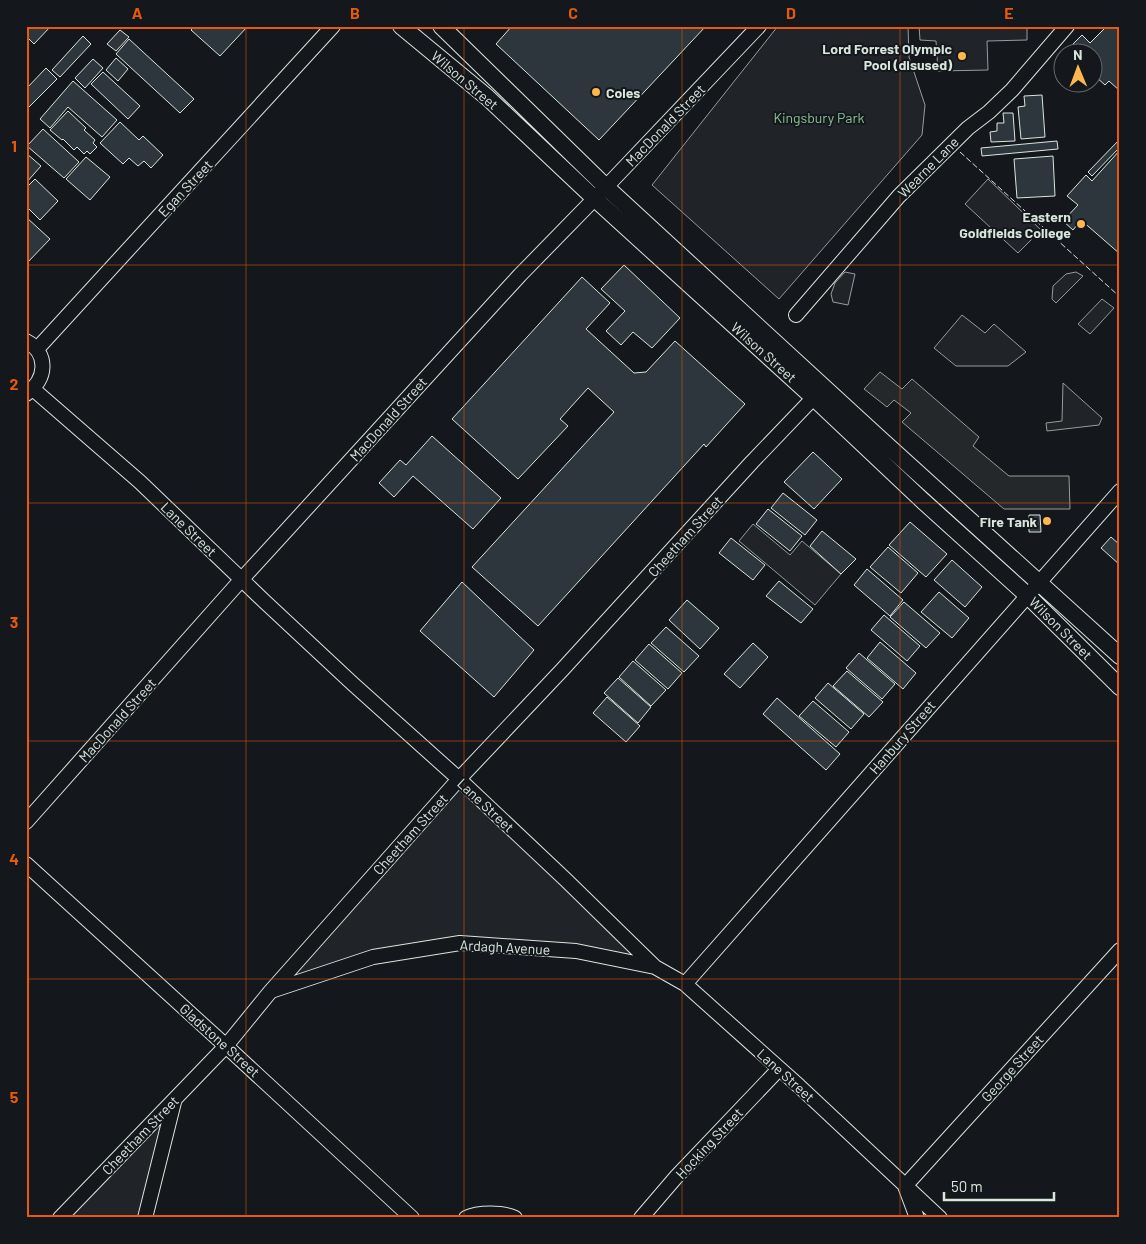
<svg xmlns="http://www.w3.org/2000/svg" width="1146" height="1244" viewBox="0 0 1146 1244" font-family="Barlow,sans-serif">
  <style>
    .green { fill: #202428; stroke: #939e99 }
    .parking { fill: #24282b; stroke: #939e99 }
    .building { fill: #2c363c; stroke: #d8e6dc }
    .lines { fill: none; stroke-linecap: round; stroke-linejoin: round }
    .minor-casing { stroke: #d8e6dc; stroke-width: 16 }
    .tertiary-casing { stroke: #d8e6dc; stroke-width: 18 }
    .minor { stroke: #14181c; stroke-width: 14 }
    .tertiary { stroke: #14181c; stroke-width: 16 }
    .fence { stroke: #d8e6dc; stroke-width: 1; stroke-dasharray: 6 2.5; stroke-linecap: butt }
    .grid { fill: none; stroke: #e8590c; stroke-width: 1; stroke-opacity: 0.55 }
    .poi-dot { fill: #ffb74d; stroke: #14181c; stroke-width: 2 }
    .labels { text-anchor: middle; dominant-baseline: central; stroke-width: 4; stroke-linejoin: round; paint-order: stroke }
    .poi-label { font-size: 14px; font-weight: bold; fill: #d8e6dc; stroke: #14181c; text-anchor: end }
    .street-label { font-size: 14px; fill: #d8e6dc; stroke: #14181c }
    .park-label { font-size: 14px; fill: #8ac095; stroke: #14181c }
    .neatline { fill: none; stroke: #e8590c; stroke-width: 2 }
    .grid-label { font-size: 16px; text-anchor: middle; font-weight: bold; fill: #e8590c }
  </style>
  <rect width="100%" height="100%" fill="#14181c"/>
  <path class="green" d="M778,26h130l1,31 16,48 -3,30 -143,164 -127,-114z
    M919,26h108v14l-40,1 1,29 -50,1 -2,-30 -16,-1z
    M988,179l53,51 -23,23 -53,-49z
    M845,272l10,2 -7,31 -15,-3 -2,-8 4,-11z
    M1076,272l7,4 -27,27 -4,-4 1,-13 13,-12z
    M1102,299l12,9 -24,26 -12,-10z
    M962,315l23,18 9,-9 32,28 -18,14h-52l-22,-18z
    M1063,383l39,35 -3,7 -52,6 -1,-8 16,-2z
    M753,524l37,31 12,-14 39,33 -26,31 -76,-64z
    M459,779l196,188 -195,-24 -87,14 -103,35z
    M174,1100l-29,118h-84z"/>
  <path class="parking" d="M880,372l22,17 10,-10 67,58 -6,9 36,30h60l1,33h-66l-102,-87 9,-9 -17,-13 -7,7 -23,-18z"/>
  <path class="building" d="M26,26h25l-17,18 -8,-8z
    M195,26h53l-28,30 -29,-26z
    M512,26h194l-107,114 -103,-96z
    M1107,26h10l3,3v62l-11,-10 -4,4 -10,-9 3,-3 -4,-4v-17h-14l-8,-7 10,-10 8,8z
    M120,30l9,7 -13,14 -9,-7z
    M83,36l8,8 -31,33 -8,-7z
    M129,39l65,60 -14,14 -64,-59z
    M116,58l12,11 -10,12 -12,-11z
    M93,59l10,9 -18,20 -10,-10z
    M46,68l11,11 -31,31v-21z
    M103,72l37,34 -12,13 -37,-35z
    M73,81l44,39 -15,17 -34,-30 -18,21 -10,-9z
    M1042,95l3,42 -24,2 -3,-32 7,-1 -1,-10z
    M68,111l18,17 -2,2 11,10 -2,3 4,4 -7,7 -3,-3 -3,3 -7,-7 -3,3 -11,-11 -1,1 -12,-10z
    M1003,113h10l2,28 -24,1 -1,-10 7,-1v-8h7z
    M120,122l19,18 4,-4 20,19 -12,13 -7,-7 -6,5 -9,-8 -6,6 -23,-21z
    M43,129l36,33 -15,16 -37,-32z
    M1120,139v8l-28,29 -4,-4z
    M1057,141l1,8 -76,7 -1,-8z
    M1120,150v104l-39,-34 -8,10 -10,-9 15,-16 -11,-9 19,-21 6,6z
    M26,153l15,13 -15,17z
    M1053,156l2,40 -38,2 -3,-39z
    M86,157l24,20 -20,23 -24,-21z
    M35,179l23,22 -18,19 -14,-14v-18z
    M26,217l24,22 -23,24 -1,-1z
    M624,265l56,53 -28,30 -19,-16 -12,13 -15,-14 19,-20 -24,-22z
    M582,277l28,26 -24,26 48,44 12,-1 29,-31 70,63 -39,43 -2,-3 -166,182 -66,-59 142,-155 -26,-24 -28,31 8,7 -50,53 -66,-60z
    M432,436l69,62 -28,31 -60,-53 -19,21 -15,-14 21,-23 6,5z
    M813,452l29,27 -28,30 -30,-27z
    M783,493l34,27 -12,15 -34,-27z
    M768,509l34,27 -12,15 -34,-27z
    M1029,515h11l1,17h-12z
    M910,522l37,32 -21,23 -37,-32z
    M822,531l34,28 -15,15 -31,-28z
    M1111,537l9,8v20l-19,-17z
    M731,538l34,27 -12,15 -34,-27z
    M888,547l30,26 -17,20 -31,-26z
    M952,560l30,27 -17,20 -31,-27z
    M867,569l36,31 -13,16 -36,-31z
    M779,581l34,28 -12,14 -35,-27z
    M462,582l72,68 -40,47 -74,-66z
    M939,592l30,26 -17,20 -31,-26z
    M687,600l32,28 -19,21 -31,-29z
    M904,602l36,31 -14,15 -36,-31z
    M884,615l36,31 -13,15 -36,-31z
    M666,627l33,29 -15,16 -33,-29z
    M880,642l36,31 -13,16 -36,-31z
    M753,643l15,14 -28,31 -16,-14z
    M649,644l33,29 -14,16 -33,-29z
    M859,653l36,31 -13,15 -36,-31z
    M633,661l33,29 -15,16 -32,-29z
    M847,671l36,31 -14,15 -36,-31z
    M618,678l33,29 -13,16 -34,-30z
    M828,683l36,31 -13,15 -36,-31z
    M607,697l33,29 -14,16 -33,-29z
    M777,698l63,56 -14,16 -63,-56z
    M813,701l36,31 -13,15 -37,-31z"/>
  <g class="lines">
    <g class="minor-casing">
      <path id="minor" d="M796,315l103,-119 69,-68 21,-16 23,-22 55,-64
        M26,341c23,12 21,39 0,53
        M37,349l296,-323
        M33,389l107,93 124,119 89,83 106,95 107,101 89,87 30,17 114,102 141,132
        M26,822l215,-242 279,-305 86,-88 153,-161
        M26,864l200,182 186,172
        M685,984l435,-493
        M271,991l102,-34 87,-14 116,8 79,16
        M60,1218l166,-172 44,-54 189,-213 103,-109 190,-208 68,-71
        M145,1218l29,-116
        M466,1218c12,-6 37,-6 49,0
        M641,1218l36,-42 102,-107
        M917,1218l-12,-32 215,-236"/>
    </g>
    <g class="tertiary-casing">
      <path id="tertiary" d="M401,26l86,71 107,101 220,200 109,103 104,94 93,92
        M441,26l165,161 272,250 242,219"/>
    </g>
    <use href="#minor" class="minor"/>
    <use href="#tertiary" class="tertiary"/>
    <path class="fence" d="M960,152l160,145"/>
  </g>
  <path class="grid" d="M246,26v1192M464,26v1192M682,26v1192M900,26v1192M26,265h1094M26,503h1094M26,741h1094M26,979h1094"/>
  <g class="poi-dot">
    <circle cx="962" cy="56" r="5"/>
    <circle cx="596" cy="92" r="5"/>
    <circle cx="1081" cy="224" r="5"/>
    <circle cx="1047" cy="521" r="5"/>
  </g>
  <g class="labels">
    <g class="poi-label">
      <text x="952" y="48">Lord Forrest Olympic<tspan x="952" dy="16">Pool (disused)</tspan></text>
      <text x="606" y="92" text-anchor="start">Coles</text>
      <text x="1071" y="216">Eastern<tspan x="1071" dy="16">Goldfields College</tspan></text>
      <text x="1037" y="521">Fire Tank</text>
    </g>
    <g class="street-label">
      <text transform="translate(465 80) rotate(40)">Wilson Street</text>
      <text transform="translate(665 125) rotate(-46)">MacDonald Street</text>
      <text transform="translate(928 167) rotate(-45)">Wearne Lane</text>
      <text transform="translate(185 188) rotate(-47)">Egan Street</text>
      <text transform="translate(764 352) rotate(42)">Wilson Street</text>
      <text transform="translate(388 419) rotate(-48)">MacDonald Street</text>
      <text transform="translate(189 529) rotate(44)">Lane Street</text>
      <text transform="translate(685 536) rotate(-48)">Cheetham Street</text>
      <text transform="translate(1061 628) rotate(45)">Wilson Street</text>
      <text transform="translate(117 720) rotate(-48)">MacDonald Street</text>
      <text transform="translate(902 737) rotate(-49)">Hanbury Street</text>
      <text transform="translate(486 805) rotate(43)">Lane Street</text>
      <text transform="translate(410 834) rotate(-48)">Cheetham Street</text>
      <text transform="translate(505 947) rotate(3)">Ardagh Avenue</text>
      <text transform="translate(220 1040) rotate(42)">Gladstone Street</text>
      <text transform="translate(1012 1068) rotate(-48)">George Street</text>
      <text transform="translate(786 1075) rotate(42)">Lane Street</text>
      <text transform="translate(140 1135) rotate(-46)">Cheetham Street</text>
      <text transform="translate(709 1143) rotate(-47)">Hocking Street</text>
    </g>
    <g class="park-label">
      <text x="819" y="117">Kingsbury Park</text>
    </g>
  </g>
  <rect width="1146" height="1244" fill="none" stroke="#14181c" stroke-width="55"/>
  <g transform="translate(1078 68) rotate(359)"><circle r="24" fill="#14181c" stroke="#626a69"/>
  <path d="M0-4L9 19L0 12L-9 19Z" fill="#ffb74d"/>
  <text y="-8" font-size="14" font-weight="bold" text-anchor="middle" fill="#d8e6dc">N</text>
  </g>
  <path d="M944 1192v8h110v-8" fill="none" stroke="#d8e6dc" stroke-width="2.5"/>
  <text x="951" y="1192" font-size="15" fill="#d8e6dc" stroke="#14181c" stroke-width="4" paint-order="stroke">50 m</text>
  <rect x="28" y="28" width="1090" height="1188" class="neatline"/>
  <g class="grid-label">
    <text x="137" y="19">A</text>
    <text x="355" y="19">B</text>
    <text x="573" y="19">C</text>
    <text x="791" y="19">D</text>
    <text x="1009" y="19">E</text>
    <text x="14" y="152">1</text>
    <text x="14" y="390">2</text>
    <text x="14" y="628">3</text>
    <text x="14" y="865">4</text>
    <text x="14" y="1103">5</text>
  </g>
</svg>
